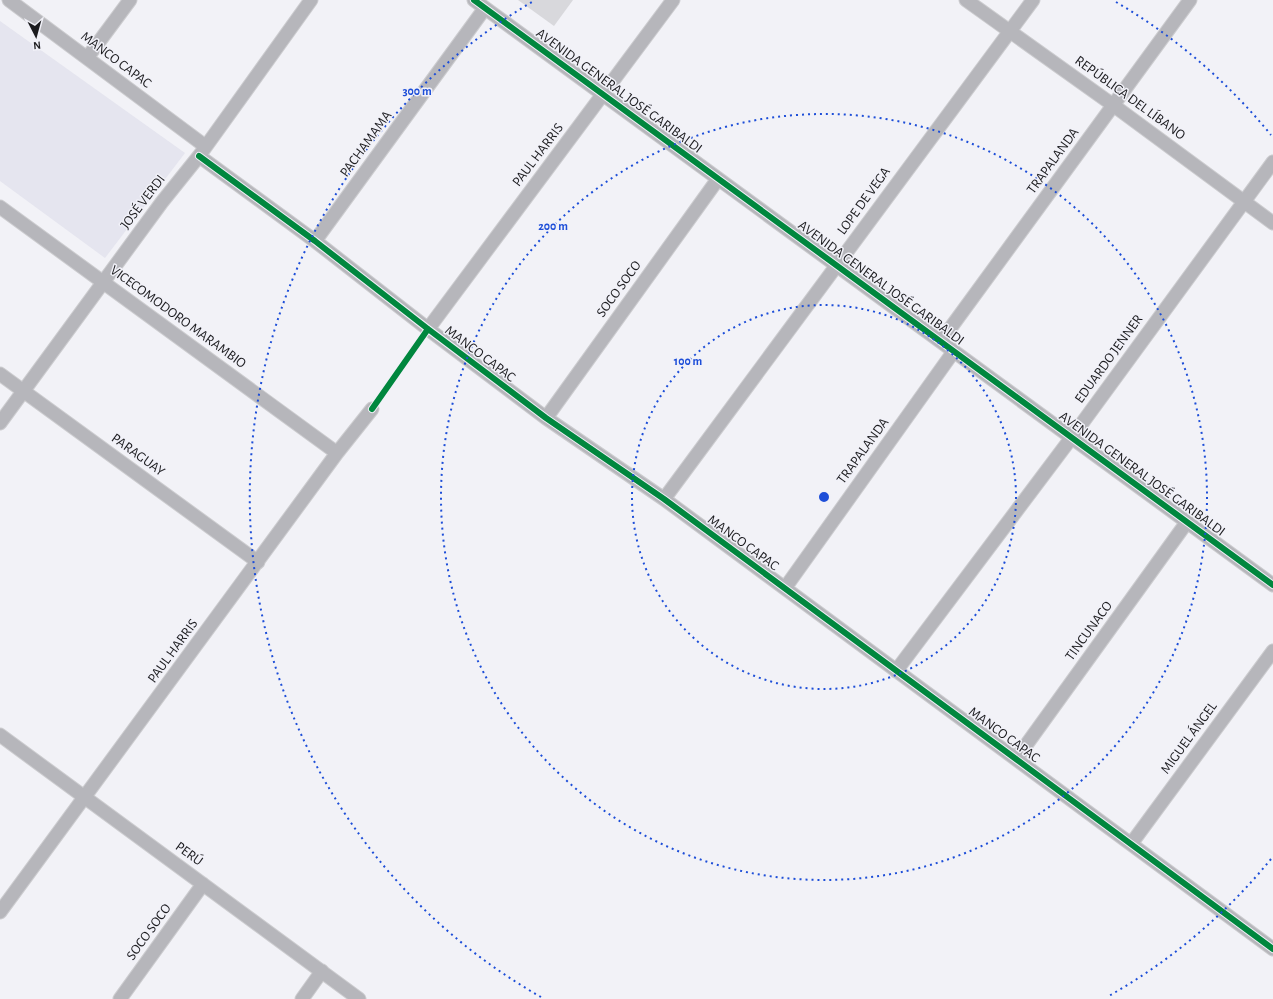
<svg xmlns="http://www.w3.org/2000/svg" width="1273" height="999" viewBox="0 0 1273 999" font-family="'Alegreya Sans',sans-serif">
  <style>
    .built { fill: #e5e5ef }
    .building { fill: #d8d8dc }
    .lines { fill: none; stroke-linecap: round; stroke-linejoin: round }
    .street-casing { stroke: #cccccf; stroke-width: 15 }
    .street { stroke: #b6b6bb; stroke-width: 13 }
    .cycleway-casing { stroke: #f1f1f8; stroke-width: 8 }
    .cycleway { stroke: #00873e; stroke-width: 6 }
    .ring { fill: none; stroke: #1d4ed8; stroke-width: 2; stroke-dasharray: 2 4 }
    .labels { text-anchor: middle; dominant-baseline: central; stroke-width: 3; stroke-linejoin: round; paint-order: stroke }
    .street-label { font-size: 14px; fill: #1c1c1f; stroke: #f1f1f8 }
    .centre { fill: #1d4ed8; stroke: #f1f1f8; stroke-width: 2 }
    .ring-label { font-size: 12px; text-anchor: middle; font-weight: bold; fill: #1d4ed8; stroke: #f1f1f8; stroke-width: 3; stroke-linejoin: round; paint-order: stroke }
  </style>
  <rect width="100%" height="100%" fill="#f2f2f7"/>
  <path class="built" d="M0,21l185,132 -80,105 -105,-77z"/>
  <path class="building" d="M518,0h55l-19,26z"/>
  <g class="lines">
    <g class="street-casing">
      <path id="street" d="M9,0l196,146
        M474,0l799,585
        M966,0l147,105 160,118
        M87,58l43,-58
        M199,156l116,85 113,88 118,89 118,81 609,450
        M0,207l337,246
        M315,241l170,-233
        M428,329l245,-329
        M941,341l249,-341
        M0,374l258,188
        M546,418l172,-239
        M0,423l162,-221 37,-46 112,-156
        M664,499l369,-499
        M785,588l169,-237
        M896,671l176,-234 201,-275
        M0,735l359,264
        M1016,759l171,-237
        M1131,844l142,-193
        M0,912l337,-459 35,-44
        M120,999l83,-115
        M302,999l20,-28"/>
    </g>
    <use href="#street" class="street"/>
    <g class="cycleway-casing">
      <path id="cycleway" d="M474,0l799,585
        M199,156l116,85 113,88 118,89 118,81 609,450
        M372,409l56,-80"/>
    </g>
    <use href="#cycleway" class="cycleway"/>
  </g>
  <g class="ring">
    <circle cx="824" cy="497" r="192"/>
    <circle cx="824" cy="497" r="383"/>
    <path d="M1271 859A575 575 0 0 1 1107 997M541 997A575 575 0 0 1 532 2M1116 2A575 575 0 0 1 1271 135"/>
  </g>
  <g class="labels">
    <g class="street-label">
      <text transform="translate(116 60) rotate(37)">MANCO CAPAC</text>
      <text transform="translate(619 91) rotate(36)">AVENIDA GENERAL JOSÉ GARIBALDI</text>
      <text transform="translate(1130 98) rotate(36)">REPÚBLICA DEL LÍBANO</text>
      <text transform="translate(366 144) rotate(-54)">PACHAMAMA</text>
      <text transform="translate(538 155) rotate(-53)">PAUL HARRIS</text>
      <text transform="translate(1053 161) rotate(-54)">TRAPALANDA</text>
      <text transform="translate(864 201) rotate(-54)">LOPE DE VEGA</text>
      <text transform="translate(143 202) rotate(-53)">JOSÉ VERDI</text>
      <text transform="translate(881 283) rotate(36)">AVENIDA GENERAL JOSÉ GARIBALDI</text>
      <text transform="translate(619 289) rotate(-54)">SOCO SOCO</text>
      <text transform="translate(178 317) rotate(36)">VICECOMODORO MARAMBIO</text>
      <text transform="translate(480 354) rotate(37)">MANCO CAPAC</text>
      <text transform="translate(1109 359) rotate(-54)">EDUARDO JENNER</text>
      <text transform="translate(863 451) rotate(-54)">TRAPALANDA</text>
      <text transform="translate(138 455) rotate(36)">PARAGUAY</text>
      <text transform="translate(1142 474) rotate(36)">AVENIDA GENERAL JOSÉ GARIBALDI</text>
      <text transform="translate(743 543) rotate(36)">MANCO CAPAC</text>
      <text transform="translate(1089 631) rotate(-54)">TINCUNACO</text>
      <text transform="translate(173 651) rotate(-54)">PAUL HARRIS</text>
      <text transform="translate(1004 735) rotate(36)">MANCO CAPAC</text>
      <text transform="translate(1189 738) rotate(-54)">MIGUEL ÁNGEL</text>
      <text transform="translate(189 854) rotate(36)">PERÚ</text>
      <text transform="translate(149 932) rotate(-54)">SOCO SOCO</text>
    </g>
  </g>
  <circle cx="824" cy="497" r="6" class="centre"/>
  <g class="ring-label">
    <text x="417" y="95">300 m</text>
    <text x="553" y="230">200 m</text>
    <text x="688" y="365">100 m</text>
  </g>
  <g transform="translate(36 36) rotate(174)" stroke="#f1f1f8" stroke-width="3" paint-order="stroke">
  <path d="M0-3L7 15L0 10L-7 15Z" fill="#1c1c1f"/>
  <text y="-6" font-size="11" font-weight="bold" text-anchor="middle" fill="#1c1c1f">N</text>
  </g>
</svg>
